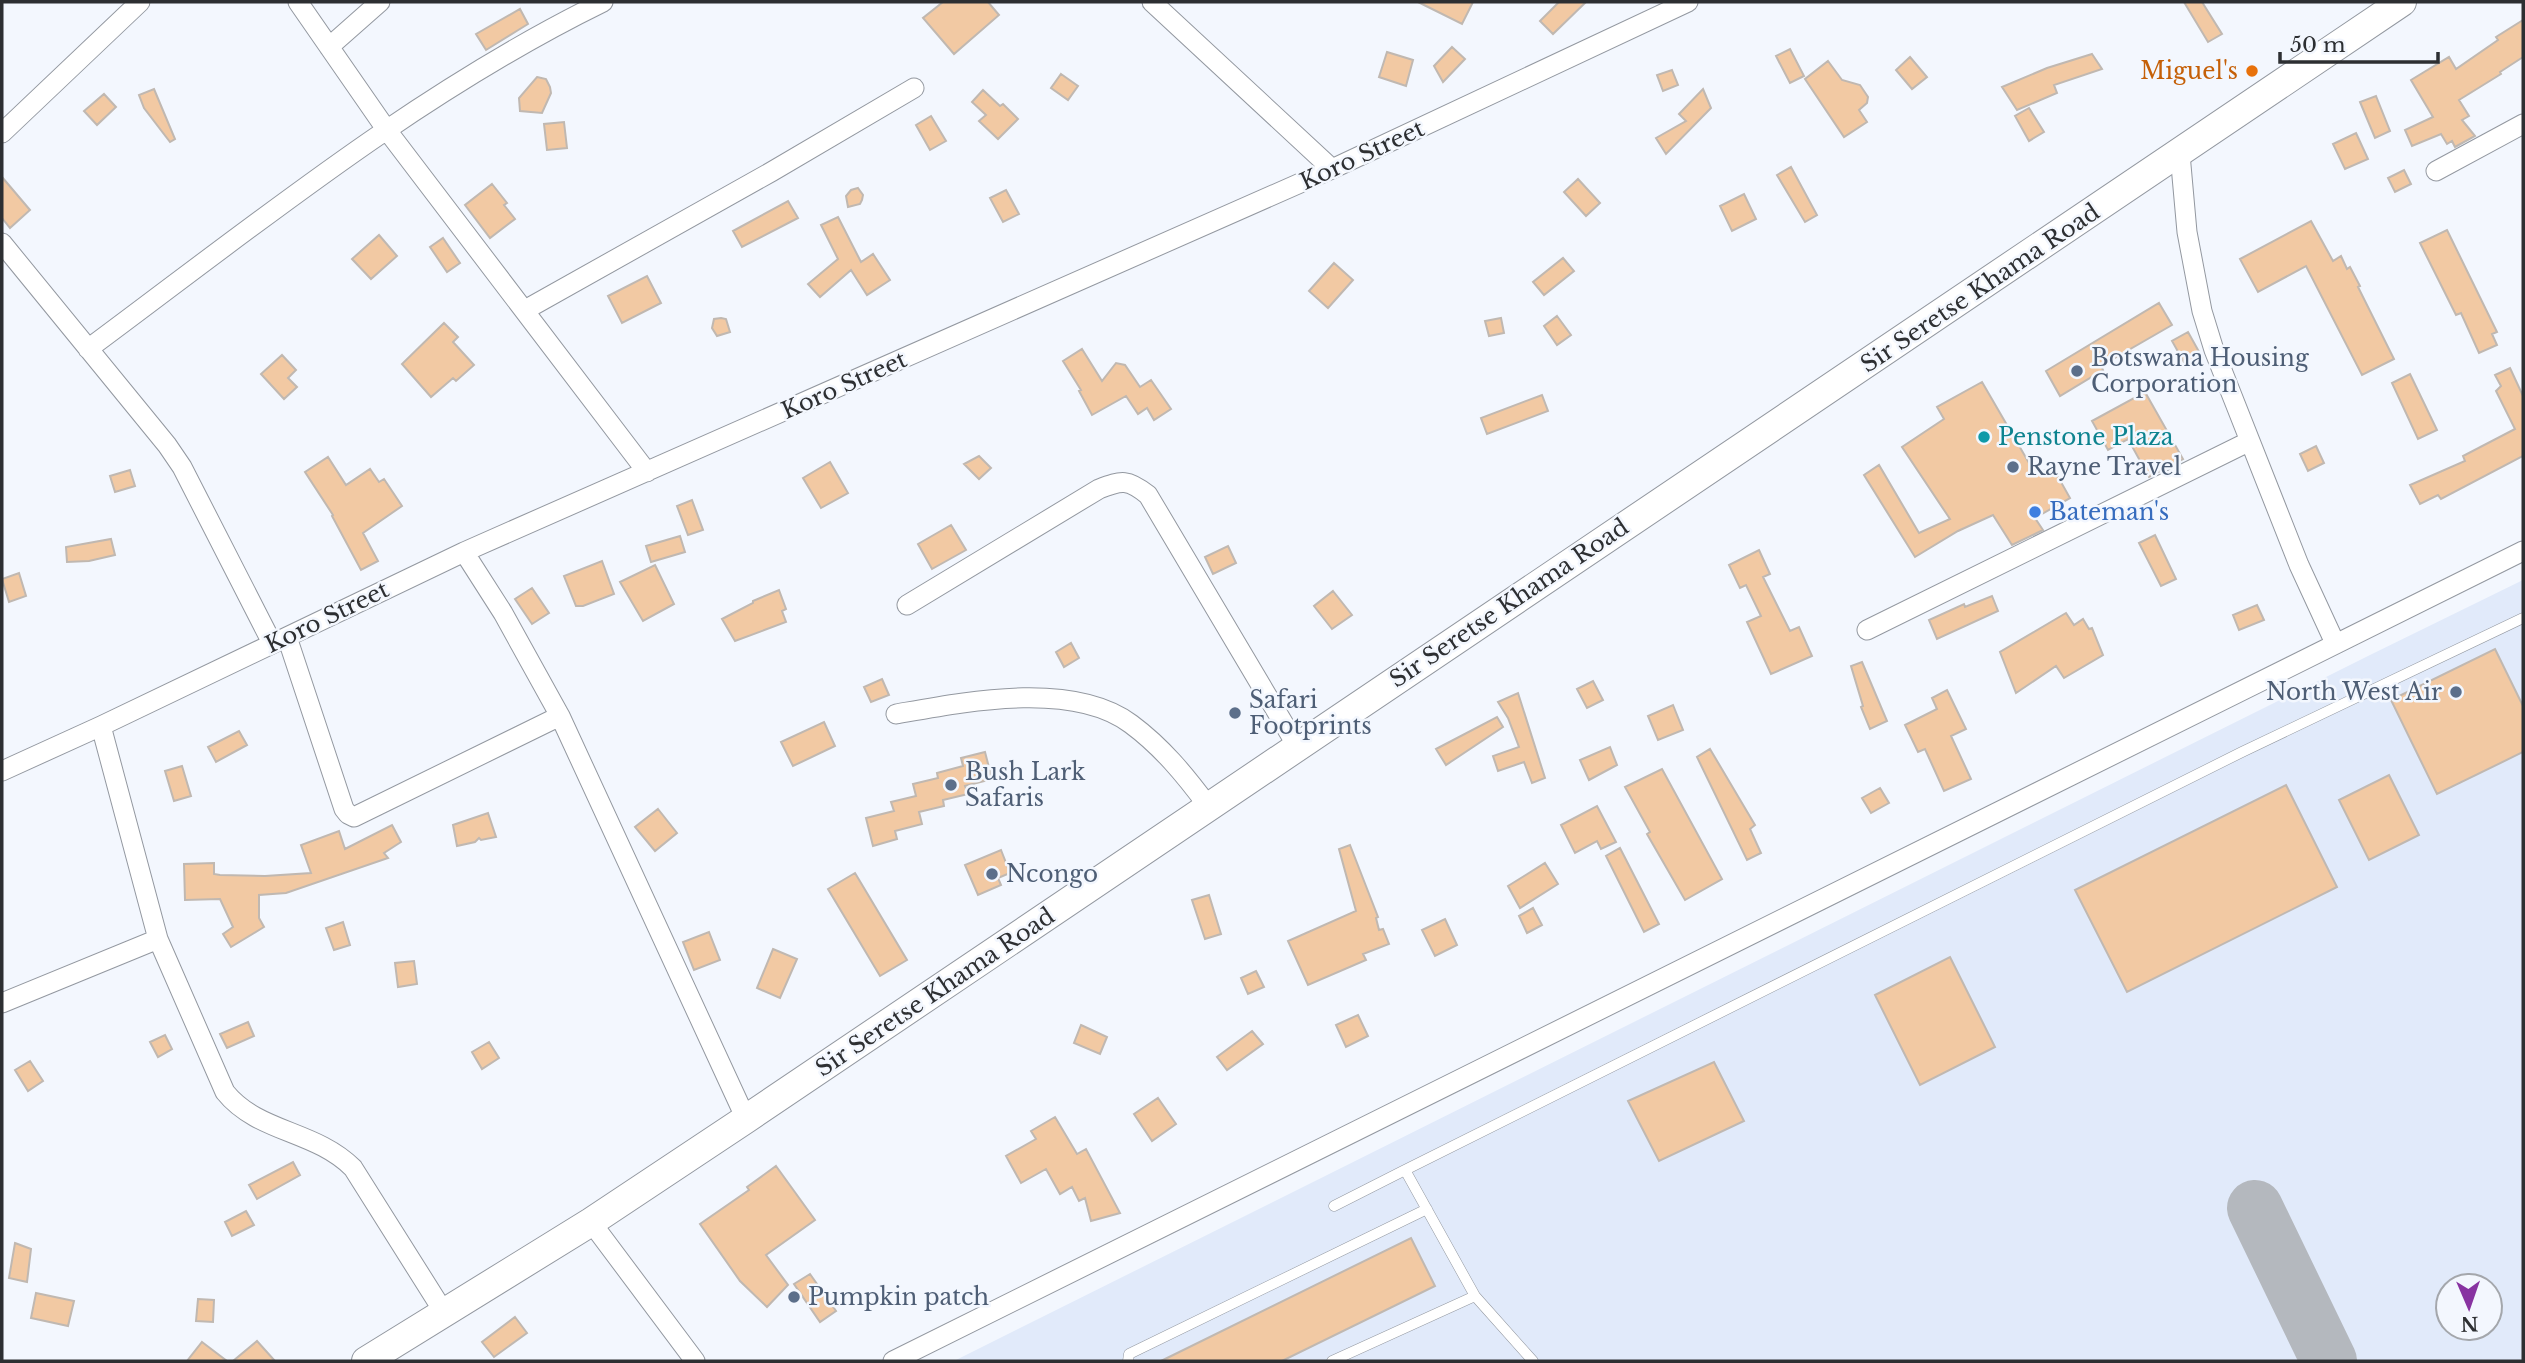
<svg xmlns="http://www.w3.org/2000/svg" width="2525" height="1363" viewBox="0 0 2525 1363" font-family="'Libre Baskerville',serif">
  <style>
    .built { fill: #e1eafa; fill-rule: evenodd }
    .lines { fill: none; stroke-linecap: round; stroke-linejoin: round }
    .taxiway { stroke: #b4b8be; stroke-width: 56 }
    .building { fill: #f2c9a3; stroke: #c0b8b1; stroke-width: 2 }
    .lane-casing { stroke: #9398a0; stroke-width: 11 }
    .street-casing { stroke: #9398a0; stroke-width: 21 }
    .secondary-casing { stroke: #9398a0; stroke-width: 30 }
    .lane { stroke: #fff; stroke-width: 10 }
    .street { stroke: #fff; stroke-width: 19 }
    .secondary { stroke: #fff; stroke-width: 28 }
    .food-dot { fill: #e8710a; stroke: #f3f7fe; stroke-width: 2.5 }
    .service-dot { fill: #5c6f8a; stroke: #f3f7fe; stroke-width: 2.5 }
    .culture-dot { fill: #0f9aa8; stroke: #f3f7fe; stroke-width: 2.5 }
    .shop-dot { fill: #3f7fe0; stroke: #f3f7fe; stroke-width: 2.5 }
    .labels { text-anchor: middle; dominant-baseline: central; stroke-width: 5; stroke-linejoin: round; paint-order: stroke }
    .food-label { font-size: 23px; fill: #c56008; stroke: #f3f7fe; text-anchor: end }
    .street-label { font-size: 23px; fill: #2d2f32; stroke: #f3f7fe }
    .service-label { font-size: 23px; fill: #4e5e75; stroke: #f3f7fe; text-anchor: start }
    .culture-label { font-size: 23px; fill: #0d838f; stroke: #f3f7fe; text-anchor: start }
    .shop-label { font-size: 23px; fill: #366cbe; stroke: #f3f7fe; text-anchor: start }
  </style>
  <rect width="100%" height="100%" fill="#f3f7fe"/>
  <path class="built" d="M2523,580v781h-1569l1416,-706zM2448,1286h42v42h-42z"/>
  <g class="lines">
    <path class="taxiway" d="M2255,1208l74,153"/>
  </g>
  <path class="building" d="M943,2h45l11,13 -45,39 -31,-36z
    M1418,2h55l-11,22z
    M1559,2h27l-33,32 -13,-13z
    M2184,2h18l20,32 -14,8z
    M520,9l8,15 -42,26 -10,-16z
    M2523,20v37l-23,15 1,2 -42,26 10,16 -7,4 13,16 -20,11 -3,-6 -5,3 -6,-10 -29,12 -7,-16 28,-13 -22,-37 38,-23 7,12 42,-29 -2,-3z
    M1452,47l13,12 -22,23 -9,-16z
    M1790,49l14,27 -14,7 -14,-27z
    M1387,52l26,8 -7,26 -27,-9z
    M2092,54l10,15 -48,16 3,8 -40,17 -15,-23 45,-19z
    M1910,57l17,20 -15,12 -16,-19z
    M1828,61l14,19 18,5 8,12 -1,6 -8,7 8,12 -23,15 -39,-58z
    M1672,70l6,15 -15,6 -6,-16z
    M1061,74l17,12 -10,14 -17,-12z
    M537,77l9,2 4,8 1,6 -9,20 -22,-2 -1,-13z
    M154,89l21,50 -5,3 -26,-34 -5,-13z
    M1703,89l8,19 -45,46 -10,-16 30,-17 -7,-7z
    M983,90l17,16 3,-2 15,15 -20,20 -19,-18 7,-6 -14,-13z
    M104,94l12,13 -19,18 -13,-14z
    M2376,96l14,35 -15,7 -15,-36z
    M2029,108l15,24 -15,9 -14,-25z
    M931,116l15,25 -16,9 -14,-25z
    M564,122l3,26 -20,2 -3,-26z
    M2356,133l12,26 -23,10 -12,-25z
    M1791,167l26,48 -12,7 -28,-47z
    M2404,170l7,14 -16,8 -7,-14z
    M2,177l28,33 -20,18 -8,-10z
    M1578,179l22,24 -14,13 -22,-24z
    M492,184l15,19 -3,2 11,14 -25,19 -25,-33z
    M858,188l5,7 -1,5 -2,4 -12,3 -2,-11 5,-6z
    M1006,190l13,24 -16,8 -13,-24z
    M1744,194l12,25 -24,12 -12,-25z
    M788,201l10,17 -56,29 -9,-16z
    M838,217l23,45 12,-8 17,26 -23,15 -16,-25 -31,27 -12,-13 30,-25 -17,-34z
    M2311,221l22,40 8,-5 6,13 3,-2 10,19 -2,1 36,72 -32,16 -56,-109 -48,26 -18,-33z
    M2447,230l50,102 -5,2 5,11 -18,8 -18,-40 -5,2 -36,-72z
    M379,235l18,21 -26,23 -19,-20z
    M443,238l17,25 -13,9 -17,-25z
    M1563,258l11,13 -30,24 -11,-13z
    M1334,263l19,17 -25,28 -19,-17z
    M647,276l14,27 -39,20 -14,-27z
    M2159,303l13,22 -71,41 2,4 -43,26 -14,-25z
    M1557,316l14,19 -14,10 -13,-19z
    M721,318l5,1 4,13 -13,4 -5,-8 2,-9z
    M1501,318l3,15 -15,3 -4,-15z
    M444,323l14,14 -5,5 21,23 -18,16 -3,-3 -22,19 -29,-33z
    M2188,332l14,25 -16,9 -14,-25z
    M1082,349l20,32 14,-18 9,2 15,22 11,-7 20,29 -17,11 -7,-12 -9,6 -12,-18 -34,19 -13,-24 2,-1 -18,-29z
    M282,355l14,15 -8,8 9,9 -13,12 -23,-25z
    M2510,368l13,28v60l-82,43 -3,-4 -18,9 -10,-19 55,-24 -2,-5 52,-27 -19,-38 5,-5 -6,-11z
    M2410,374l27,56 -19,9 -26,-56z
    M1982,382l54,93 16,-9 18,32 -35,20 8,12 -31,15 -19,-30 -35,16 -43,26 -51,-82 15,-10 40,68 31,-14 -48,-72 42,-28 -7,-12z
    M2145,392l38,67 -34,18 -21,-38 -20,11 -16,-29z
    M1542,395l6,16 -61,23 -6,-16z
    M2316,446l8,17 -16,8 -8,-17z
    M979,456l12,12 -12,11 -15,-15z
    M328,457l18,28 24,-16 9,13 5,-3 18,27 -39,27 15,28 -17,9 -29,-54 1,-1 -28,-43z
    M830,462l18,31 -27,15 -18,-30z
    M130,470l5,16 -20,6 -5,-16z
    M692,500l11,30 -15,5 -11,-29z
    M951,525l15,25 -34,19 -14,-25z
    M2155,535l21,44 -15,7 -22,-43z
    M680,536l5,16 -34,10 -5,-16z
    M111,539l4,16 -26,6 -22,1 -1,-15z
    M1228,546l8,17 -23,11 -8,-17z
    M1759,550l11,24 -7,3 27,54 9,-4 13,29 -41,18 -24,-52 14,-6 -15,-31 -6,3 -11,-23z
    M602,561l12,33 -31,12h-7l-12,-30z
    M655,565l19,39 -31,17 -23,-39z
    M19,573l7,23 -17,6 -7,-23z
    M532,588l17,25 -17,11 -17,-25z
    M779,590l7,19 -4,2 4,11 -51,19 -13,-22 31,-16v-2z
    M1333,591l19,24 -20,14 -18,-23z
    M1992,596l6,15 -61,28 -8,-19 35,-16 1,3z
    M2257,605l7,15 -25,10 -6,-15z
    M2066,613l8,12 9,-6 6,10 3,-1 11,27 -39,23 -8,-12 -40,27 -16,-41z
    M1071,643l8,15 -15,9 -8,-15z
    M2495,649l28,57v46l-86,42 -46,-94z
    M1862,662l25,59 -17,8 -9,-22 2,-1 -12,-40z
    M882,679l7,16 -18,7 -7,-15z
    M1593,681l10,19 -16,8 -10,-19z
    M1947,690l19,39 -15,7 20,43 -27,12 -19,-42 -7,3 -13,-27 32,-16 -5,-11z
    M1518,693l27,85 -13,5 -8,-21 -26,9 -5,-15 26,-9 -11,-29 -10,-16z
    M1673,705l10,25 -25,10 -10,-24z
    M1497,717l6,10 -57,38 -10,-16z
    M824,722l11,24 -42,20 -12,-24z
    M239,731l8,14 -31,17 -8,-15z
    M1610,747l7,18 -28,15 -9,-20z
    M1710,749l45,76 -5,4 11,24 -14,7 -50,-103z
    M985,752l7,27 -27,7 3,8 -25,6 1,6 -25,6 3,12 -27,7 2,8 -24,7 -7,-28 28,-7 -3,-9 25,-6 -3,-12 25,-6 -1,-5 26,-7 -2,-8z
    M182,766l9,30 -17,5 -9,-30z
    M1662,769l60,110 -37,21 -38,-66 3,-2 -25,-45z
    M2389,775l30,60 -50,25 -30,-60z
    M2286,785l51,102 -210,105 -52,-102z
    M1880,788l9,15 -18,10 -9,-15z
    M1597,806l19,36 -15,7 -4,-8 -22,12 -14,-28z
    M658,809l19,24 -22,18 -20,-24z
    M488,813l8,24 -15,3 -2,-2 -4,4 -18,4 -4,-21z
    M392,825l9,17 -17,11 4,5 -102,35 -27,2v23l5,9 -33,20 -8,-13 10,-7 -13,-28 -35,1 -1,-36 30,-1v11l6,1 45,1 46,-3 -10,-28 38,-14 6,18z
    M1350,845l28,72 -2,1 3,12 4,-1 6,15 -26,10 3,6 -58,25 -20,-44 68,-30 -17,-62z
    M1620,848l39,76 -15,8 -38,-76z
    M1001,850l9,23 -12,5 3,7 -23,10 -13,-30z
    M1545,863l13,21 -38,24 -12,-22z
    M855,873l52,87 -27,16 -52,-87z
    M1209,895l12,39 -16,5 -13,-39z
    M1533,908l9,17 -15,8 -8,-17z
    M1445,919l12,26 -22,11 -13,-26z
    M343,922l7,23 -16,5 -8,-22z
    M709,932l11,28 -26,10 -11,-28z
    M773,949l24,10 -17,39 -23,-10z
    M1950,957l45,90 -75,38 -45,-90z
    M414,961l3,23 -19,3 -3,-24z
    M1256,971l8,16 -16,7 -7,-16z
    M1358,1015l10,21 -22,11 -10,-22z
    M248,1022l6,14 -27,12 -7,-14z
    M1081,1025l26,12 -7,17 -26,-11z
    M1252,1031l11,13 -36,26 -10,-13z
    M165,1035l7,14 -14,8 -8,-15z
    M489,1042l10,16 -17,11 -10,-17z
    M30,1061l13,20 -15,10 -13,-21z
    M1714,1062l30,59 -85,40 -31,-60z
    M1158,1098l18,26 -24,17 -18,-27z
    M1055,1117l22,37 9,-5 34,64 -29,8 -6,-23 -6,3 -7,-14 -12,7 -14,-25 -25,14 -15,-27 30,-17 -5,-8z
    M293,1162l7,13 -43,24 -8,-14z
    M776,1166l39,54 -49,35 22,30 -21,22 -27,-26 -40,-57 49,-34 -2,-3z
    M246,1211l8,14 -22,11 -7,-14z
    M1411,1238l24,48 -153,75h-121z
    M15,1243l16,6 -4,33 -18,-4z
    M810,1274l26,37 -16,11 -26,-38z
    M36,1293l38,8 -6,25 -37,-8z
    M198,1299l16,1 -1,22 -17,-1z
    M515,1317l12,16 -33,24 -12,-15z
    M257,1341l18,20h-42z
    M202,1342l25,19h-40z"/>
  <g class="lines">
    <g class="lane-casing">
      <path id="lane" d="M1334,1206l71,-36
        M1475,1296l-70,-126 837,-418 281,-134
        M1128,1361l1,-7 298,-145
        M1332,1361l143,-65 58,65"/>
    </g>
    <g class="street-casing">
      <path id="street" d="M298,2l88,127 261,343
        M1152,2l180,167
        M329,47l51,-45
        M2,133l138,-131
        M2180,154l7,78 15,79 12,39 85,215 36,78
        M2436,171l87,-47
        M2,243l165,202 15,22 90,176
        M525,310l246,-138 143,-84
        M88,349c166,-123 329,-256 515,-347
        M464,552l39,61 57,103 186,403
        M907,605l192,-116c23,-9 29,-10 49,6l149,251
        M1867,630l383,-189
        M287,637l57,172 4,5 6,3 206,-101
        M896,714c68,-12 176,-34 235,10 31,23 54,51 77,82
        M101,726l57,213 67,153c33,41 90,38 128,76l92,146
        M2,771l99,-45 363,-174 868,-383 356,-167
        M2,1003l156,-64
        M591,1222l104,139
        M893,1361l1630,-810"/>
    </g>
    <g class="secondary-casing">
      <path id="secondary" d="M366,1361l225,-139 155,-103 1656,-1117"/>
    </g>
    <use href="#lane" class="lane"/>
    <use href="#street" class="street"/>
    <use href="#secondary" class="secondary"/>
  </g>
  <circle class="food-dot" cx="2252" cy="71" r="7"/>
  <g class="service-dot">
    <circle cx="2077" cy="371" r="7"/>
    <circle cx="2013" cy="467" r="7"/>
    <circle cx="2456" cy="692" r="7"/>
    <circle cx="1235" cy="713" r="7"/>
    <circle cx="951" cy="785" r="7"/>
    <circle cx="992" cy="874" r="7"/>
    <circle cx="794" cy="1297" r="7"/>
  </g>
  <circle class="culture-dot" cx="1984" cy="437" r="7"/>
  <circle class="shop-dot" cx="2035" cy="512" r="7"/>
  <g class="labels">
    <g class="food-label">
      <text x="2238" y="71">Miguel's</text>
    </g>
    <g class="street-label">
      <text transform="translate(1362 155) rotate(-25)">Koro Street</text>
      <text transform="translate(1980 288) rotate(-34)">Sir Seretse Khama Road</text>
      <text transform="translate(844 385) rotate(-24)">Koro Street</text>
      <text transform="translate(1509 603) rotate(-34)">Sir Seretse Khama Road</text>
      <text transform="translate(327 617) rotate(-26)">Koro Street</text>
      <text transform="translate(935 992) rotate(-34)">Sir Seretse Khama Road</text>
    </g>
    <g class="service-label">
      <text x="2091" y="358">Botswana Housing<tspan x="2091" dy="26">Corporation</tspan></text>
      <text x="2027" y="467">Rayne Travel</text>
      <text x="2442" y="692" text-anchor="end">North West Air</text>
      <text x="1249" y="700">Safari<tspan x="1249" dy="26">Footprints</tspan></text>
      <text x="965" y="772">Bush Lark<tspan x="965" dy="26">Safaris</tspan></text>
      <text x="1006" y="874">Ncongo</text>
      <text x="808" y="1297">Pumpkin patch</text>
    </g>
    <g class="culture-label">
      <text x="1998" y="437">Penstone Plaza</text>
    </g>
    <g class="shop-label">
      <text x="2049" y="512">Bateman's</text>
    </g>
  </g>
  <rect width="2525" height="1363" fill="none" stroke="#2d2f32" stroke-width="7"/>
  <g transform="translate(2469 1307) rotate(178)"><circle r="33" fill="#f3f7fe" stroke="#a4a7ac" stroke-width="2"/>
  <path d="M0-5L12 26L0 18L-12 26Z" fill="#8833a1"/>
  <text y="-10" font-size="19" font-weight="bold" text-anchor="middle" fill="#2d2f32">N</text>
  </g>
  <path d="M2280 52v10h158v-10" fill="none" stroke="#2d2f32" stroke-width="3.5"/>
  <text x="2290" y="52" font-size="21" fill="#2d2f32" stroke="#f3f7fe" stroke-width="5" paint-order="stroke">50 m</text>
</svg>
